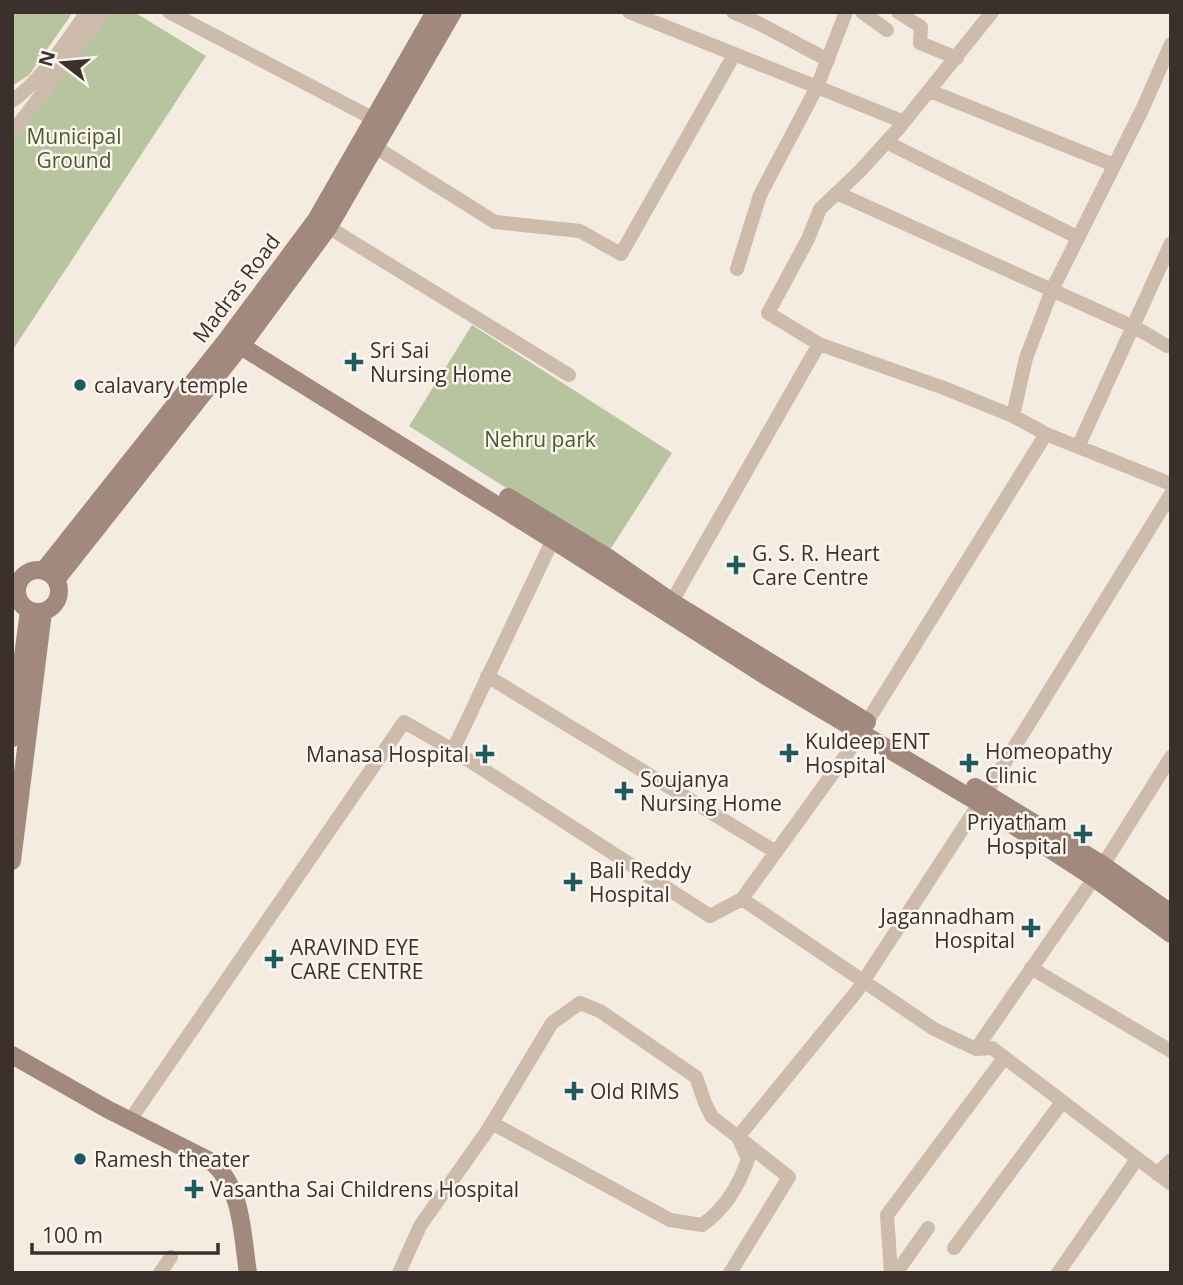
<svg xmlns="http://www.w3.org/2000/svg" width="1183" height="1285" viewBox="0 0 1183 1285" font-family="'Open Sans',sans-serif">
  <style>
    .green { fill: #b8c4a0 }
    .lines { fill: none; stroke-linecap: round; stroke-linejoin: round }
    .street { stroke: #cdbbac; stroke-width: 14 }
    .secondary { stroke: #a18a7d; stroke-width: 18 }
    .poi-dot { fill: #1f5a5e; stroke: #fbf5ee; stroke-width: 2.5 }
    .labels { text-anchor: middle; dominant-baseline: central; stroke-width: 5; stroke-linejoin: round; paint-order: stroke }
    .park-label { font-size: 21px; fill: #4a5a2e; stroke: #fbf5ee }
    .street-label { font-size: 21px; fill: #3b302b; stroke: #fbf5ee }
    .poi-label { font-size: 21px; fill: #3b302b; stroke: #fbf5ee; text-anchor: start }
  </style>
  <rect width="100%" height="100%" fill="#f4ebe1"/>
  <path class="green" d="M12,12h61l-44,63 -17,11z
    M95,12h39l72,44 -194,295v-218z
    M472,325l200,128 -64,100 -199,-127z"/>
  <g class="lines">
    <path class="street" d="M169,12l205,107
      M629,12l188,75 -57,108 -23,74
      M733,12l25,11 70,37
      M846,12l-29,75 87,35
      M862,12l25,18
      M898,12l23,15 -1,16 37,15
      M930,91l184,74
      M12,101c29,-20 55,-60 75,-89
      M12,133l92,-121
      M886,142l191,95
      M375,147l120,75 85,9 41,23 113,-199
      M837,193l301,136 29,17
      M320,222l249,153
      M819,344l-51,-31 40,-74 12,-30 41,-39 38,-42 93,-116
      M1046,434l125,50
      M1078,447l93,-204
      M667,610l152,-266 125,44 69,28
      M487,676l289,176
      M867,722l179,-288 -33,-18 13,-58 26,-68 90,-180 29,-66
      M453,750l103,-217
      M1171,757l-68,108 -127,184 16,-1 179,136
      M742,899l120,-166
      M1031,968l140,83
      M130,1120l274,-398 49,28 257,166 32,-17 192,130 42,20
      M1157,1174l14,-14
      M954,1248l108,-146
      M160,1273l11,-16
      M399,1273l21,-47 65,-92 7,-11 60,-100 28,-20 20,8 96,66 9,26 7,14 26,20 10,22c-9,27 -23,50 -46,66l-32,-5 -178,-97
      M730,1273l59,-96 -51,-40 119,-146 129,-198 185,-299
      M891,1273l-4,-58 117,-157
      M896,1273l32,-45
      M1058,1273l79,-114"/>
    <path class="secondary" d="M228,338l325,202 216,138 210,125 115,75 77,56
      M508,497l99,60 65,45 195,120
      M17 591a21 21 0 1 1 42 0a21 21 0 1 1-42 0Z
      M44,570l184,-232 88,-118 119,-208
      M56,580l191,-242 81,-110 125,-216
      M12,738l17,-127
      M975,787l128,78 68,48
      M12,861l31,-249
      M12,1055l95,54 105,53c31,27 30,73 36,111"/>
  </g>
  <g class="poi-dot">
    <path d="M350.5 351.5h7v7h7v7h-7v7h-7v-7h-7v-7h7z"/>
    <circle cx="80" cy="385" r="7"/>
    <path d="M732.5 554.5h7v7h7v7h-7v7h-7v-7h-7v-7h7z"/>
    <path d="M785.5 742.5h7v7h7v7h-7v7h-7v-7h-7v-7h7z"/>
    <path d="M481.5 743.5h7v7h7v7h-7v7h-7v-7h-7v-7h7z"/>
    <path d="M965.5 752.5h7v7h7v7h-7v7h-7v-7h-7v-7h7z"/>
    <path d="M620.5 780.5h7v7h7v7h-7v7h-7v-7h-7v-7h7z"/>
    <path d="M1079.5 823.5h7v7h7v7h-7v7h-7v-7h-7v-7h7z"/>
    <path d="M569.5 871.5h7v7h7v7h-7v7h-7v-7h-7v-7h7z"/>
    <path d="M1027.5 917.5h7v7h7v7h-7v7h-7v-7h-7v-7h7z"/>
    <path d="M270.5 948.5h7v7h7v7h-7v7h-7v-7h-7v-7h7z"/>
    <path d="M570.5 1080.5h7v7h7v7h-7v7h-7v-7h-7v-7h7z"/>
    <circle cx="80" cy="1159" r="7"/>
    <path d="M190.5 1178.5h7v7h7v7h-7v7h-7v-7h-7v-7h7z"/>
  </g>
  <g class="labels">
    <g class="park-label">
      <text x="74" y="136">Municipal<tspan x="74" dy="24">Ground</tspan></text>
      <text x="540" y="439">Nehru park</text>
    </g>
    <g class="street-label">
      <text transform="translate(236 288) rotate(-53)">Madras Road</text>
    </g>
    <g class="poi-label">
      <text x="370" y="350">Sri Sai<tspan x="370" dy="24">Nursing Home</tspan></text>
      <text x="94" y="385">calavary temple</text>
      <text x="752" y="553">G. S. R. Heart<tspan x="752" dy="24">Care Centre</tspan></text>
      <text x="805" y="741">Kuldeep ENT<tspan x="805" dy="24">Hospital</tspan></text>
      <text x="985" y="751">Homeopathy<tspan x="985" dy="24">Clinic</tspan></text>
      <text x="469" y="754" text-anchor="end">Manasa Hospital</text>
      <text x="640" y="779">Soujanya<tspan x="640" dy="24">Nursing Home</tspan></text>
      <text x="1067" y="822" text-anchor="end">Priyatham<tspan x="1067" dy="24">Hospital</tspan></text>
      <text x="589" y="870">Bali Reddy<tspan x="589" dy="24">Hospital</tspan></text>
      <text x="1015" y="916" text-anchor="end">Jagannadham<tspan x="1015" dy="24">Hospital</tspan></text>
      <text x="290" y="947">ARAVIND EYE<tspan x="290" dy="24">CARE CENTRE</tspan></text>
      <text x="590" y="1091">Old RIMS</text>
      <text x="94" y="1159">Ramesh theater</text>
      <text x="210" y="1189">Vasantha Sai Childrens Hospital</text>
    </g>
  </g>
  <rect width="1183" height="1285" fill="none" stroke="#3b302b" stroke-width="28"/>
  <g transform="translate(63 63) rotate(286)" stroke="#fbf5ee" stroke-width="5" paint-order="stroke">
  <path d="M0-5L12 26L0 18L-12 26Z" fill="#3b302b"/>
  <text y="-10" font-size="19" font-weight="bold" text-anchor="middle" fill="#3b302b">N</text>
  </g>
  <path d="M32 1243v10h186v-10" fill="none" stroke="#3b302b" stroke-width="3.5"/>
  <text x="42" y="1243" font-size="21" fill="#3b302b" stroke="#fbf5ee" stroke-width="5" paint-order="stroke">100 m</text>
</svg>
